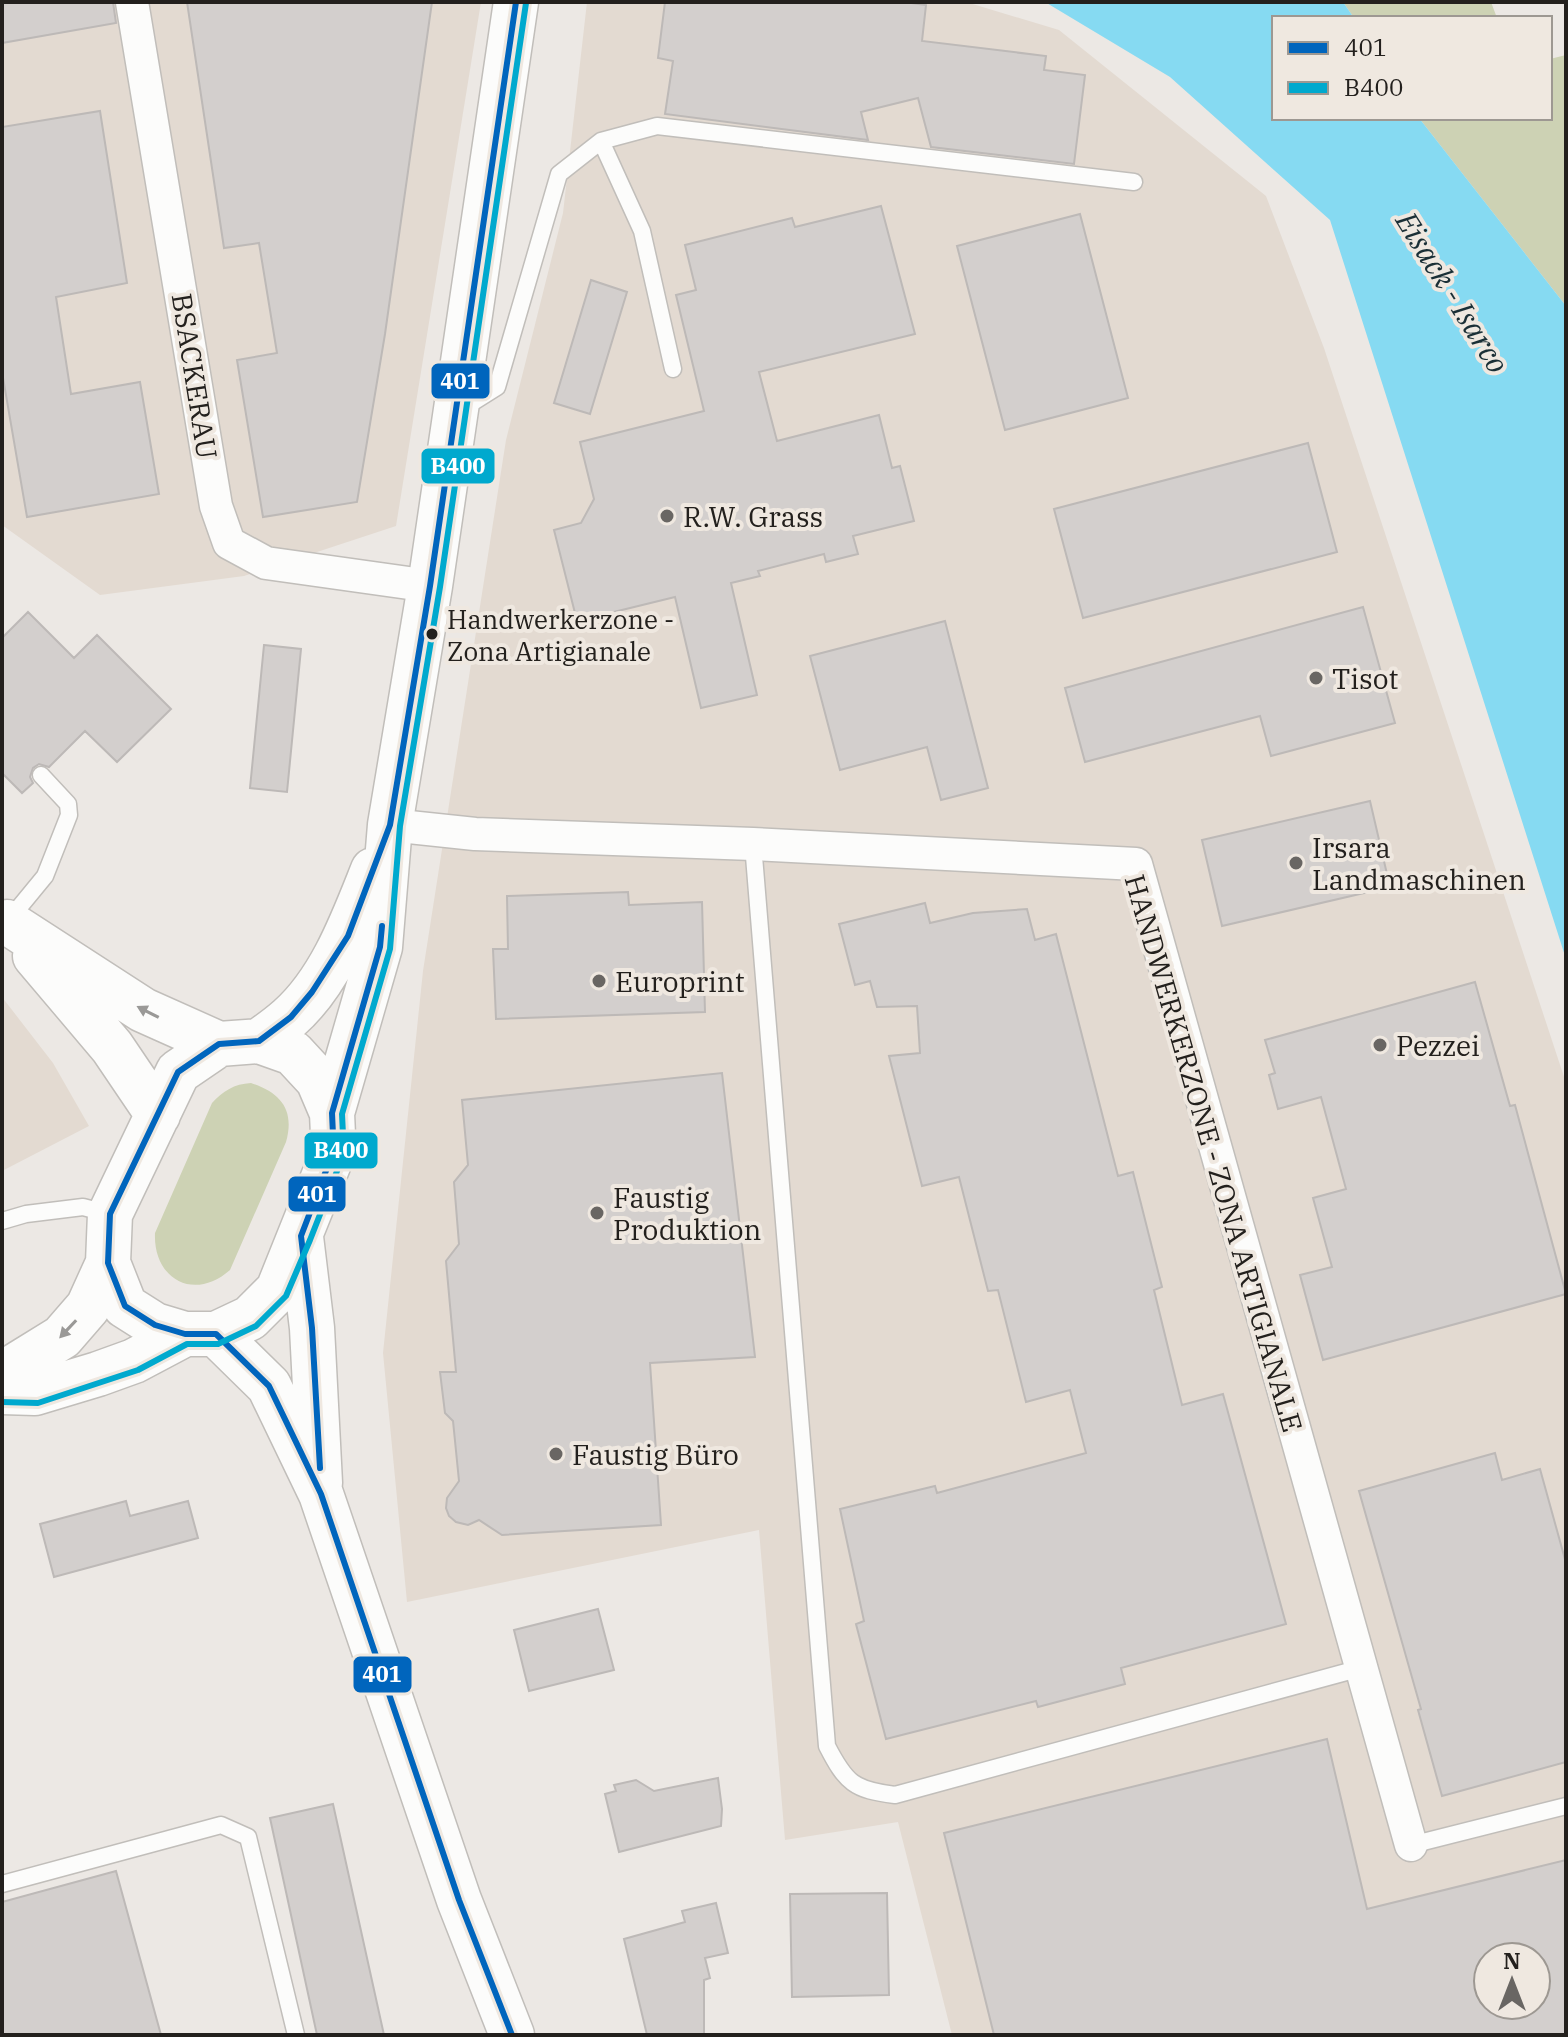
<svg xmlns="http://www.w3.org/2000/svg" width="1568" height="2037" viewBox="0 0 1568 2037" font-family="'IBM Plex Serif',serif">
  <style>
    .built { fill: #e3dad1; fill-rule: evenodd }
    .green { fill: #cdd2b4 }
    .water { fill: #86daf2 }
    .building { fill: #d3cfcd; stroke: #bdb9b7; stroke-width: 2; fill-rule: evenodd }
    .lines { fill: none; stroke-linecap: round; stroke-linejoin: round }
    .lane-casing { stroke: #c1beba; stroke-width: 19 }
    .street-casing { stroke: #c1beba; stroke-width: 35 }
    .secondary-casing { stroke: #c1beba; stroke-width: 47 }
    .lane { stroke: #fcfcfb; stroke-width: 16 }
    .street { stroke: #fcfcfb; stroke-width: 32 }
    .secondary { stroke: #fcfcfb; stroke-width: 44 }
    .bus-1-casing { stroke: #efe8e0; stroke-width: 12 }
    .bus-2-casing { stroke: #efe8e0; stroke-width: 12 }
    .bus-1 { stroke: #0065bd; stroke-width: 6 }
    .bus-2 { stroke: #00a9ce; stroke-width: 6 }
    .oneway { fill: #9a9997 }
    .poi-dot { fill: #696663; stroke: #efe8e0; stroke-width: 3 }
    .bus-dot { fill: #23201d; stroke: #efe8e0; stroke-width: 3 }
    .labels { text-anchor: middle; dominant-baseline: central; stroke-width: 8; stroke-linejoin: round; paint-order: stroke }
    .bus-label { font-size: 26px; fill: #23201d; stroke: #efe8e0; text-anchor: start }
    .street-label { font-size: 28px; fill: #23201d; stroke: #efe8e0 }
    .poi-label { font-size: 28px; fill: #23201d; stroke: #efe8e0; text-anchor: start }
    .water-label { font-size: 30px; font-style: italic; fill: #1a2f36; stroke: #efe8e0 }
    .line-badge { stroke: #efe8e0; stroke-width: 3 }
    .badge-label { font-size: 22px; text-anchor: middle; font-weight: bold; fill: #fff }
  </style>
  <rect width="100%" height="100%" fill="#ece8e4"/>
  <path class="built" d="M2,2h479l-85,524 -152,50 -144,19 -98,-70z
    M587,2h379l93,28 207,166 58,152 242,735v952h-614l-54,-213 -113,18 -26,-310 -352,72 -24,-249 40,-382 83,-531 57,-227zM1488,1957h48v48h-48z
    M2,997l51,66 36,63 -87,45z"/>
  <path class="green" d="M1343,2h148l6,16h-143z
    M1566,55v251l-147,-188h131v-59z
    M251,1083c30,10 44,27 35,59l-56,128c-36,32 -77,9 -75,-37l57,-130c11,-12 22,-19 39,-20z"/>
  <path class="water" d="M1045,2h298l11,16h-80v100h145l147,188v653l-236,-739 -160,-143z"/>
  <path class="building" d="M2,2h111l3,21 -114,20z
    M187,2h245l-47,332 -28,168 -94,15 -26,-157 40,-7 -18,-110 -35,5z
    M665,2h239l22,3 -4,36 124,15 -2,14 41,5 -11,89 -143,-17 -13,-49 -57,14 7,28 -203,-26 8,-53 -15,-3z
    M100,111l27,172 -71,14 15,97 69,-12 19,112 -132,23 -25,-145v-245z
    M881,206l34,128 -156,38 18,69 102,-26 13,53 8,-2 14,55 -61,15 5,18 -32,8 -2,-8 -66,17 2,5 -29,7 26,112 -56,13 -26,-111 -98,24 -23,-91 27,-7 13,-24 -14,-57 124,-31 -28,-116 20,-5 -11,-45 107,-27 3,9z
    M1080,214l48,184 -123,32 -48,-184z
    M591,280l36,12 -37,122 -36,-11z
    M1308,443l29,109 -254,66 -29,-109z
    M1363,607l32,116 -124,33 -11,-40 -175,46 -20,-74z
    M28,612l46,46 23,-23 74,74 -54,53 -32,-31 -36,36 -10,-3 -6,4 -3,9 3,6 -11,10 -20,-20v-135z
    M945,621l43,167 -47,12 -14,-53 -87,23 -30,-114z
    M264,645l37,4 -14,143 -37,-4z
    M1370,801l20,86 -168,39 -20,-86z
    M628,892l1,13 73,-3 3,110 -209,7 -3,-70h15l-1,-53z
    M925,903l5,20 43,-10 54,-4 8,31 21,-6 62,242 15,-4 29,115 -8,3 28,115 41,-11 63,230 -165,44 4,16 -87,23 -2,-6 -150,38 -30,-115 8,-3 -24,-112 95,-23 2,7 149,-40 -16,-63 -44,12 -28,-112 -10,1 -29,-114 -37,9 -33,-130 31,-3 -3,-47 -40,1 -7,-26 -15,4 -16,-61z
    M1475,982l35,124 5,-1 51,189 -243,66 -23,-85 32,-8 -19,-69 33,-9 -25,-92 -43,12 -9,-34 6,-2 -10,-33z
    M722,1073l33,284 -105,6 11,162 -159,10 -23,-15 -11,5 -12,-3 -7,-6 -3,-8 1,-10 12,-17 -6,-60 -8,-8 -5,-41h16l-10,-111 13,-17 -5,-62 14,-17 -6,-65z
    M1495,1453l7,27 38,-11 26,94v199l-124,34 -24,-86 3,-1 -62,-218z
    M126,1501l4,15 58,-15 10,37 -144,39 -14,-53z
    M598,1609l16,61 -85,21 -15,-61z
    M1327,1739l40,170 199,-49v175h-572l-50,-202zM1488,1957h48v48h-48z
    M718,1778l4,31 -1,17 -102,26 -14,-58 11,-3 -2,-6 22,-5 18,11z
    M333,1804l51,231h-67l-47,-217z
    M116,1871l45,164h-159v-133z
    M887,1893l2,102 -97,2 -2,-103z
    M716,1903l12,50 -23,5 5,20 -6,2v55h-57l-23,-96 61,-17 -3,-11z"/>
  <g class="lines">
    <g class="lane-casing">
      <path id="lane" d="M601,141l41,90 31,138
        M462,409l35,-22 62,-213 42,-33 56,-15 477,56
        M753,844l74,902c19,37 27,44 68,49l466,-127
        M8,921l37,-45 24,-61 -1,-11 -27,-29
        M2,1221l24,-7 57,-7 27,7
        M1411,1845l155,-39
        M2,1884l219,-59 27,12 48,198"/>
    </g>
    <g class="street-casing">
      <path id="street" d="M132,2l84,504 13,37 37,20 164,23
        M390,825l85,9 278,10 383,20 275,981"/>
    </g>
    <g class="secondary-casing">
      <path id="secondary" d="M7,922l136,88 76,34 40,-3 34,12 25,27 14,33 1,22 -4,28 -51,127 -28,28 -34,16h-31l-30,-9 -30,-19 -17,-43 2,-49 68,-142 41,-28
        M35,956l77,91 46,68
        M259,1041c10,-7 21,-15 30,-23 42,-37 64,-98 84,-148
        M332,1113l48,-166 10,-122 40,-239 86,-584
        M301,1237l11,91 8,155
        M216,1334l53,52 52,108 138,406 53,135
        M2,1374l60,-37 26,-30 20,-44
        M2,1392l33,1 63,-19 36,-13 51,-27"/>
    </g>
    <use href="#lane" class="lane"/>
    <use href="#street" class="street"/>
    <use href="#secondary" class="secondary"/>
    <g class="bus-1-casing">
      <path id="bus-1" d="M320,1468l-8,-140 -11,-92 28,-73 4,-28 -1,-22 48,-166 2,-21
        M512,2035l-53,-135 -138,-406 -52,-108 -53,-52h-31l-30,-9 -30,-19 -17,-43 2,-49 68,-142 41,-28 40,-3 32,-24 21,-25 36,-56 42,-111 40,-239 86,-584"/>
    </g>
    <g class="bus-2-casing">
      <path id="bus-2" d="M2,1402l36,1 100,-33 49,-26h31l38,-18 30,-30 24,-56 29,-74 4,-31 -1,-21 48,-165 10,-123 40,-239 86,-584"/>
    </g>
    <use href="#bus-1" class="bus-1"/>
    <use href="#bus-2" class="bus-2"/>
  </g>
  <defs><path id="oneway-solid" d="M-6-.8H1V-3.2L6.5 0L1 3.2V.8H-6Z" transform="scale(2)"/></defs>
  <g class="oneway">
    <use href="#oneway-solid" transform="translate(148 1012) rotate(-153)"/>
    <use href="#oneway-solid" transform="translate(68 1329) rotate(133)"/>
  </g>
  <g class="poi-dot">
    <circle cx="667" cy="516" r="8"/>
    <circle cx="1316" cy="678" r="8"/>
    <circle cx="1296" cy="863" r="8"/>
    <circle cx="599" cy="981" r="8"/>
    <circle cx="1380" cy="1045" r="8"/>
    <circle cx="597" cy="1213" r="8"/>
    <circle cx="556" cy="1454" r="8"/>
  </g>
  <circle class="bus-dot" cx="432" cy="634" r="7"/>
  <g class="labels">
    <g class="bus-label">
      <text x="447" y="619">Handwerkerzone -<tspan x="447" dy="32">Zona Artigianale</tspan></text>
    </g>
    <g class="street-label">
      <text transform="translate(195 376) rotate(81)">BSACKERAU</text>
      <text transform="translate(1214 1153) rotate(74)">HANDWERKERZONE - ZONA ARTIGIANALE</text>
    </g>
    <g class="poi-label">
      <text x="683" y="516">R.W. Grass</text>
      <text x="1332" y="678">Tisot</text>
      <text x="1312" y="847">Irsara<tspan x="1312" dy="32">Landmaschinen</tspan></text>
      <text x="615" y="981">Europrint</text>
      <text x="1396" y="1045">Pezzei</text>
      <text x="613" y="1197">Faustig<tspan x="613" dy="32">Produktion</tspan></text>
      <text x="572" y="1454">Faustig Büro</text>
    </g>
    <g class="water-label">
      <text transform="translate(1453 292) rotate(58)">Eisack - Isarco</text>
    </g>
  </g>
  <g class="line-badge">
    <rect x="430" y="362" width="61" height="38" rx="8" fill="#0065bd"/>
    <rect x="420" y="447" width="76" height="38" rx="8" fill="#00a9ce"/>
    <rect x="303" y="1131" width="76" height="39" rx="8" fill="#00a9ce"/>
    <rect x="287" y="1175" width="60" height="38" rx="8" fill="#0065bd"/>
    <rect x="352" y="1655" width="61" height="39" rx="8" fill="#0065bd"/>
  </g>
  <g class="badge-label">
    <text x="460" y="389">401</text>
    <text x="458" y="474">B400</text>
    <text x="341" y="1158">B400</text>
    <text x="317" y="1202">401</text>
    <text x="382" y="1682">401</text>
  </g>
  <rect width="1568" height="2037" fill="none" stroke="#23201d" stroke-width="8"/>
  <rect x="1272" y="16" width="280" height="104" fill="#efe8e0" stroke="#9d9892" stroke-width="2"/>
  <rect x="1288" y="42" width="40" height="12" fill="#0065bd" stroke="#9d9892" stroke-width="2"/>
  <text x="1344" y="56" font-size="24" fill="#23201d">401</text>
  <rect x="1288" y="82" width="40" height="12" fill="#00a9ce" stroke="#9d9892" stroke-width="2"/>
  <text x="1344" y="96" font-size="24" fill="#23201d">B400</text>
  <g transform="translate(1512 1981)"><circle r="38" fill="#efe8e0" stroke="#9d9892" stroke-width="2"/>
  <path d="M0-6L14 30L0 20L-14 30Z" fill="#696663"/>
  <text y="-12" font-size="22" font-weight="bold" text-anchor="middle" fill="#23201d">N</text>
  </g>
</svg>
